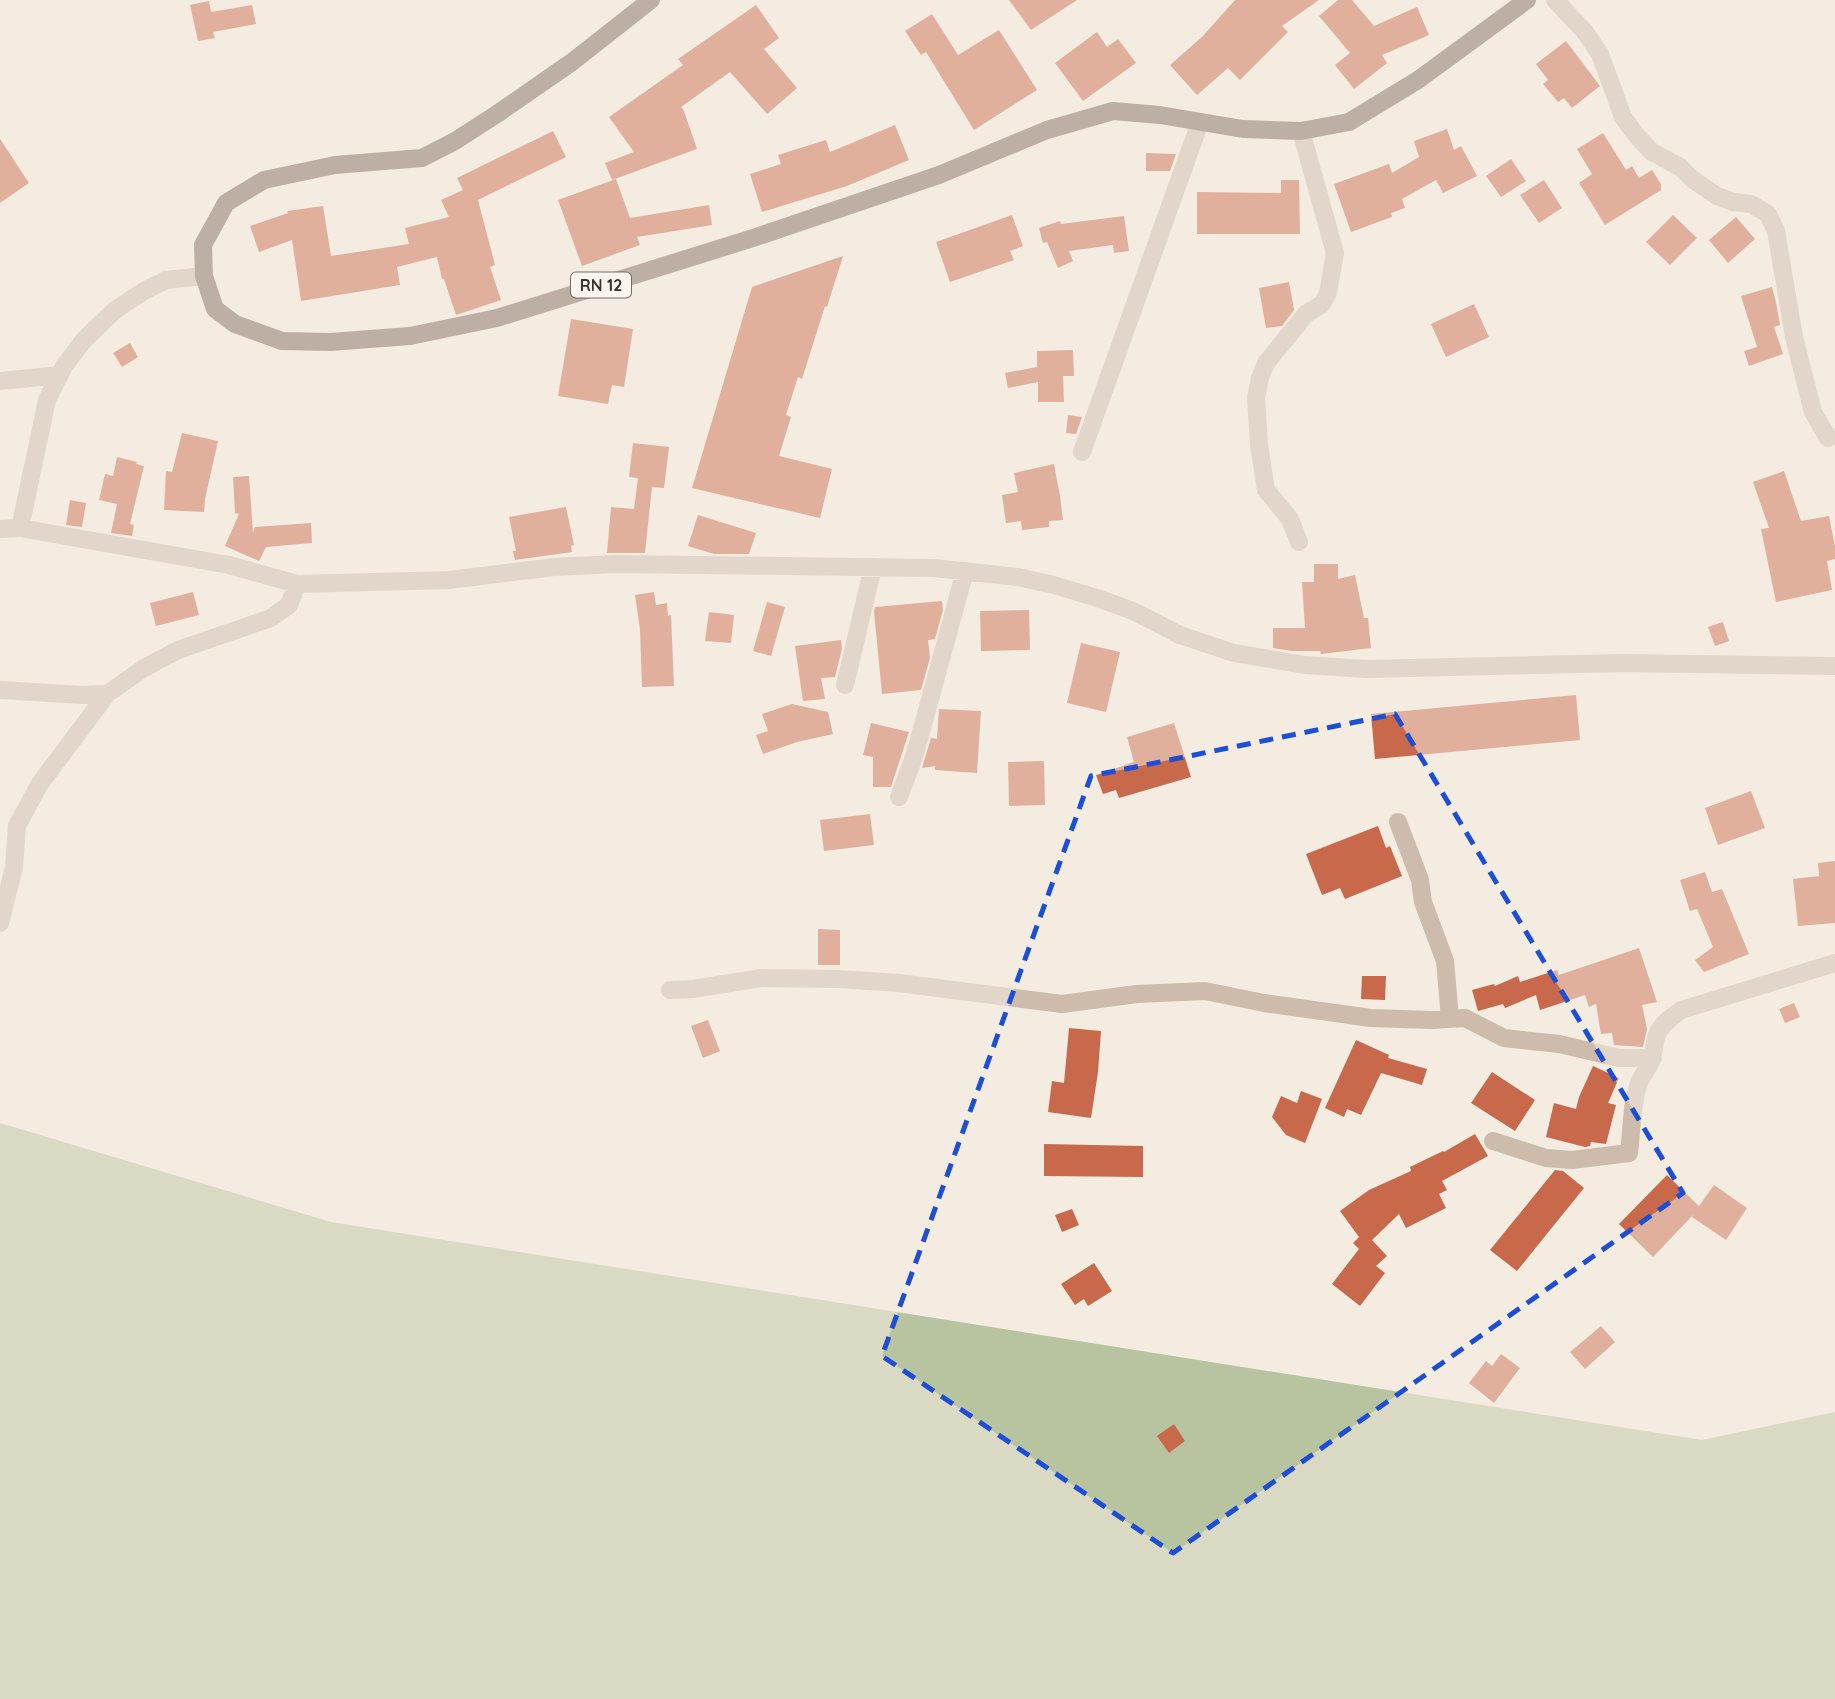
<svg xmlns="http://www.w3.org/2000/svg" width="1835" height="1699" viewBox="0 0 1835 1699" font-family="Quicksand,sans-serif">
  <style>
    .green { fill: #b8c4a0 }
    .building { fill: #c8694b }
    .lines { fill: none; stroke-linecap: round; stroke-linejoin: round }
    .minor { stroke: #cdbbac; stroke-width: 18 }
    .primary { stroke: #7d675c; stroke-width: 18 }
    .marked { fill: none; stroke: #1d4ed8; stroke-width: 5; stroke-dasharray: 14 9; stroke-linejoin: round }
    .labels { text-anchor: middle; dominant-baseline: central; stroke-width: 6; stroke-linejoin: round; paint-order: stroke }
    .shield { fill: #fbf5ee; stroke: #756b66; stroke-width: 2 }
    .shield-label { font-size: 16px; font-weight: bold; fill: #3b302b }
  </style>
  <rect width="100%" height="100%" fill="#f4ebe1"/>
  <path class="green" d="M0,1123l331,99 1371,218 133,-28v287h-1835z"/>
  <path class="building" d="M1009,0h68l-46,30z
    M1235,0h84l-37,26 6,6 -48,48 -12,-12 -31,27 -27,-30 32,-28z
    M1338,0h14l22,26 43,-19 12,28 -47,20 5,8 -33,26 -19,-24 15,-12 -31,-37z
    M209,1l2,11 41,-7 4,19 -43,8 2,6 -17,3 -8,-36z
    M756,5l23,33 -15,11 33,39 -30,26 -37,-42 -49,35 3,4 13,38 -85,31 -7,-17 29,-11 -25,-35 74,-52 -5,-6z
    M932,14l26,41 41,-25 38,60 -63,40 -48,-78 -5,3 -16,-24z
    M1097,32l10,15 11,-8 18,24 -53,38 -28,-38z
    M1566,41l34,45 -28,22 -8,-10 -6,4 -15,-18 5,-4 -12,-16z
    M895,125l14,35 -62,26 -85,26 -12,-38 31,-10 -3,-9 48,-15 4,12z
    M1447,129l7,21 7,-4 16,30 -34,17 -7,-13 -34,19 3,9 -14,5 1,4 -41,15 -17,-48 55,-20 3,9 27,-16 -5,-16z
    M553,131l13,26 -88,43 17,65 -5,2 11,33 -45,15 -12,-36h-2l-5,-22 -40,10 3,18 -99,16 -9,-61 -33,12 -9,-26 38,-13 -1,-2 36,-5 8,50 78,-12 -4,-16 44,-11 -8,-17 22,-10 -6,-12z
    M1603,133l23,37 6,-4 7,12 13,-8 9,14v6l-56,35 -26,-42 13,-9 -15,-25z
    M0,139l29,44 -29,20z
    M1146,153l30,1 -6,17h-24z
    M1511,159l15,22 -25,16 -15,-21z
    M616,179l14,39 79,-13 3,20 -75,12 3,8 -58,21 -24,-66z
    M1281,180h18l1,54h-103v-42l84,1z
    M1544,180l18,28 -23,15 -19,-28z
    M1012,215l11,31 -13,5 4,9 -64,22 -14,-40z
    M1673,215l24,23 -27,27 -24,-23z
    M1124,216l5,35 -15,2 -1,-8 -44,6 4,10 -15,7 -11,-26 -4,1 -4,-15 21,-7 1,3z
    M1736,217l19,22 -27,24 -19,-23z
    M843,256l-16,51 -2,-1 -23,73 -4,-2 -12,38 5,2 -12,39 53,13 -12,49 -128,-30 60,-201z
    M1289,282l5,28 -12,16 -16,2 -7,-40z
    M1772,287l4,15 4,23 -6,2 9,27 -34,12 -5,-15 13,-4 -16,-51z
    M1474,304l15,33 -43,20 -15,-33z
    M571,319l62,10 -9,58 -12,-2 -4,19 -50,-8z
    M130,343l8,14 -16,10 -9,-14z
    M1073,350l1,26h-11l1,26h-26v-20l-30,6 -3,-15 32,-6v-16z
    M1068,415l14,2 -6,17 -10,-1z
    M182,433l36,8 -13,58 -1,13 -40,-2 2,-39 6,1z
    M633,443l36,4 -5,41 -12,-1 -7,66h-38l4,-46 23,2 4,-31 -9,-1z
    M117,457l20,5 -1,2 8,2 -14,58 4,1 -2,11 -21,-3 6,-29 -18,-4 6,-26 8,2z
    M1054,464l6,32 3,24 -14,1v6l-27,3 -1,-9 -15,2 -4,-28 16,-3 -4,-19z
    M1784,471l17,50 28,-5 6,31v12l-8,2 5,29 -56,12 -15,-73 8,-1 -16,-46z
    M249,476l4,57 2,-6 56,-4 1,20 -46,4 -7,14 -34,-15 14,-32 -4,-1 -2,-36z
    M70,500l16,3 -4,24 -16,-2z
    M566,507l8,38 -3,1 1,6 -57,8 -2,-9h3l-7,-34z
    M698,515l58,18 -7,21h-35l-26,-8z
    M1314,564h24v15l17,-4 9,43h4l3,30 -50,6 -1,-3h-28l-19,-3v-20h32l-3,-46h12z
    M193,592l6,23 -43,11 -6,-23z
    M654,592l2,13 11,-2 1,13 3,-1 3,71 -32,1 -2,-58 -5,-34z
    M942,601l1,9 -8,29 -7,1 2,18 -9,32 -39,4 -8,-83 1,-4z
    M767,602l18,5 -14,49 -18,-5z
    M1029,610l1,40 -49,1 -1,-40z
    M709,612l25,3 -3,28 -26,-2z
    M1723,622l6,19 -14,5 -7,-19z
    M841,640l1,9 -7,28 -14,1 4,21 -22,2 -8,-55z
    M1081,643l39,9 -14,60 -39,-9z
    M1576,695l4,45 -205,19 -4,-45z
    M792,704l36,8 5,22 -36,8 -34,12 -7,-19 12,-4 -6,-17z
    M939,709l42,2 -4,62 -42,-3v-4l-13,2 9,-30 6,1z
    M871,723l38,9 -18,55h-18v-30l-10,-2z
    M1174,723l17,54 -72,21 -3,-8 -13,4 -7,-19 38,-13 -7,-25z
    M1044,761l1,44 -36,1 -1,-44z
    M1751,791l14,37 -47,17 -13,-37z
    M870,814l4,31 -50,6 -4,-31z
    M1378,826l8,22 4,-2 12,30 -57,23 -5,-11 -18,7 -16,-41z
    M1835,861v62l-37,3 -5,-47 26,-3 -1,-13z
    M1705,872l7,20 10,-3 27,65 -45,18 -9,-12 18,-13 -16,-38 -7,2 -10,-31z
    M818,929l22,1v35h-22z
    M1639,948l18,54 -15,3 5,24 -4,18 -29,-2 -2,-12 -11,1 -5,-30 -7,3 -4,-12 -45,15 -4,-15 -31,13 -2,-4 -25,7 -6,-21 22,-6 1,2 23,-10 2,6 37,-12 2,5z
    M1362,976h24l-1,24 -24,-1z
    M1794,1003l6,14 -15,6 -6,-14z
    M708,1020l12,31 -17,7 -12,-32z
    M1069,1028l32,3 -3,41 -7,46 -43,-6 4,-31 12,2z
    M1356,1040l33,15 -1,3 39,11 -5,16 -41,-12 -20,42 -14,-6 -3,8 -19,-9z
    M1593,1066l26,12 -11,25 8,2 -10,39 -15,-2 -1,4 -5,1 -39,-10 8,-34 22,6 3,-12z
    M1492,1072l43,28 -20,31 -44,-28z
    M1301,1091l21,8 -17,44 -19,-8 -14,-18 9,-21 16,7z
    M1475,1134l13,22 -46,25 5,9 -8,4 7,14 -40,20 -7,-14 -27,26 15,16 -11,10 9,7 -25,33 -28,-22 27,-35 -6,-6 6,-6 -19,-26 29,-21 42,-19 -1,-4 33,-16 1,1z
    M1044,1144l99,2v31l-99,-1z
    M1555,1170l8,1 21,17 -67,83 -27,-21z
    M1667,1175l32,31 15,-21 33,23 -21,32 -34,-23 2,-3 -41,43 -34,-33z
    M1072,1209l7,16 -17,7 -7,-17z
    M1094,1263l18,28 -24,15 -4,-7 -9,6 -14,-21z
    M1601,1326l14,16 -30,27 -15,-17z
    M1501,1354l19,14 -26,35 -25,-20 17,-22 6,5z
    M1174,1424l11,17 -16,12 -12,-17z"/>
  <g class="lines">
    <path class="minor" d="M1555,0l30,32 15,22 23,63 13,18 16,17 28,15 12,12 25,17 16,6 18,2 17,10 8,17 18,106 19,75 15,26
      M0,381l60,-6
      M1082,452l118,-330
      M20,528l27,-128 17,-34 20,-26 31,-30 29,-19 22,-11 38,-4
      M0,529l20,-1 209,37 68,19 152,-4 105,-13 61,-3 319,4 84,9 36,8 43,13 36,13 47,24 54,18 71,12 61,4 256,-6 213,3
      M1299,542l-9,-23 -24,-29 -7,-45 -3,-47 4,-20 6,-15 40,-49 16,-10 6,-11 7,-40 -34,-122
      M845,685l28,-118
      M0,690l82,5 25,-1 37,-26 34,-18 93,-32 18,-13 8,-21
      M899,797l16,-43 50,-183
      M1398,822l22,58 3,22 22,59 5,57
      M0,923l14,-56 3,-41 22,-41 68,-91
      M670,990l23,-1 68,-11 77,1 61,4 163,21 75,-10 68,-3 59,12 107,15 61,2 33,-2 39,20 55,6 60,14h34
      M1493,1141l53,17 26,2 57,-7c3,-23 2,-47 10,-70 3,-8 10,-15 13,-24 2,-7 2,-14 4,-21 2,-12 16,-21 25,-28l154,-47"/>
    <path class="primary" d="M651,0l-79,62 -75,52 -42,27 -33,17 -87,7 -71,15 -38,23 -23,42 1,31 11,33 20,15 47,17 48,1 80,-6 87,-18 256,-80 186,-63 108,-45 66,-19 47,4 83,14 58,2 48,-9 69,-42 109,-80"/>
  </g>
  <path d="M0 0H1835V1699H0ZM1395,714l288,479 -510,360 -291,-197 209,-580z" fill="#f4ebe1" fill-opacity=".55" fill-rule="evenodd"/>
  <path class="marked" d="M1395,714l288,479 -510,360 -291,-197 209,-580z"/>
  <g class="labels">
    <rect class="shield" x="571" y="272.5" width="60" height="25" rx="5"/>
    <g class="shield-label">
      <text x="601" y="285">RN 12</text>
    </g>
  </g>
</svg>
